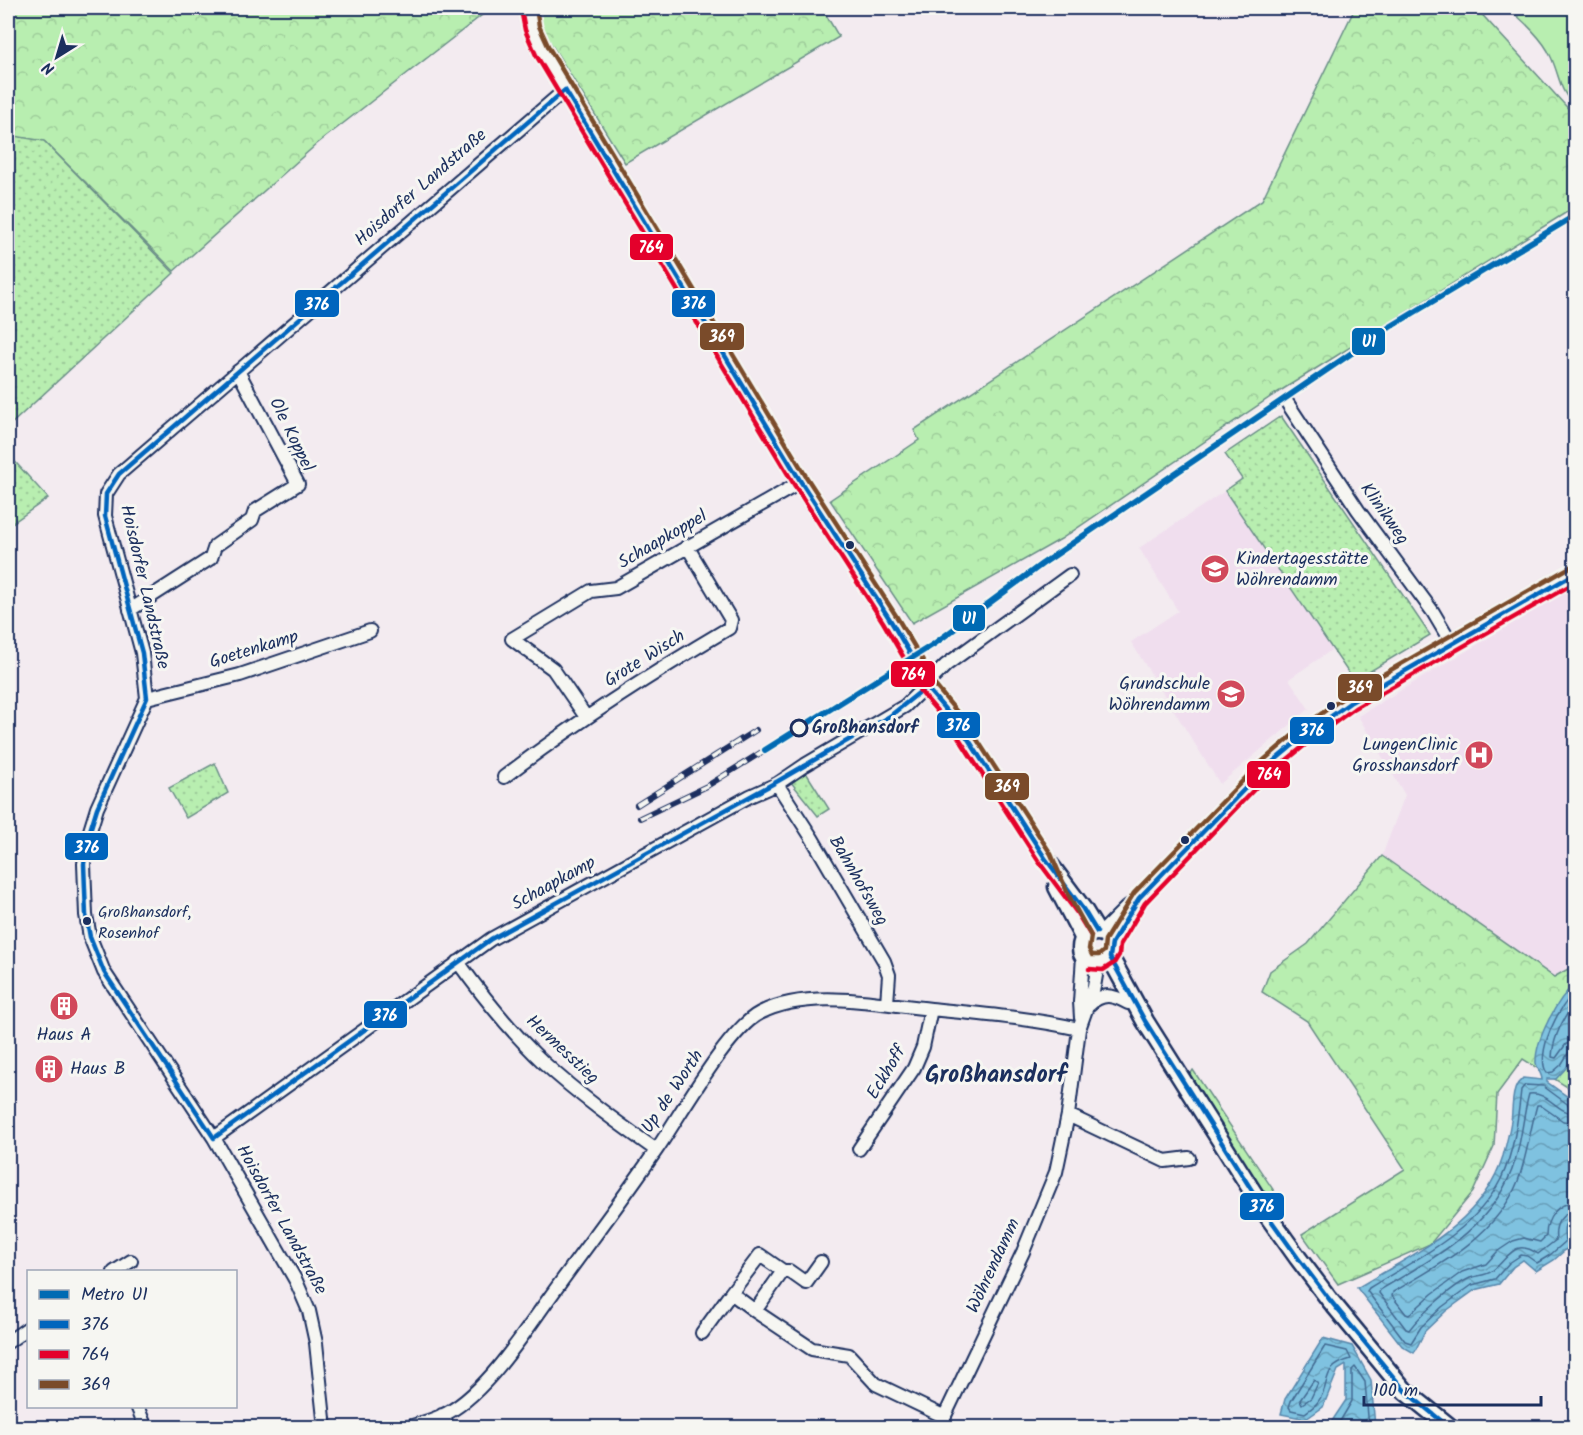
<svg xmlns="http://www.w3.org/2000/svg" width="1583" height="1435" viewBox="0 0 1583 1435" font-family="Kalam,sans-serif">
  <style>
    .built { fill: #f0deee }
    .green { fill: #b8eeb0; stroke: #6a8e87; stroke-width: 1.5 }
    .forest { fill: url(#forest-crowns); stroke: #6a8e87; stroke-width: 1.5 }
    .park { fill: url(#park-dots); stroke: #6a8e87; stroke-width: 1.5 }
    .water { fill: url(#water-waves); stroke: #5787ac; stroke-width: 1.5 }
    .lines { fill: none; stroke-linecap: round; stroke-linejoin: round }
    .shore { stroke: #436a92; stroke-width: 1.5 }
    .street-casing { stroke: #1b2f5e; stroke-width: 16 }
    .secondary-casing { stroke: #1b2f5e; stroke-width: 21 }
    .street { stroke: #f6f6f2; stroke-width: 12 }
    .secondary { stroke: #f6f6f2; stroke-width: 16 }
    .rail-casing { stroke: #1b2f5e; stroke-width: 6 }
    .rail { stroke: #f6f6f2; stroke-width: 4; stroke-dasharray: 11; stroke-linecap: butt }
    .bus-1-casing { stroke: #f6f6f2; stroke-width: 9 }
    .bus-2-casing { stroke: #f6f6f2; stroke-width: 9 }
    .bus-3-casing { stroke: #f6f6f2; stroke-width: 9 }
    .bus-1 { stroke: #0065bd; stroke-width: 4.5 }
    .bus-2 { stroke: #e4002b; stroke-width: 4.5 }
    .bus-3 { stroke: #7a4b2a; stroke-width: 4.5 }
    .metro-1-casing { stroke: #f6f6f2; stroke-width: 10 }
    .metro-1 { stroke: #006ab3; stroke-width: 6 }
    .bus-dot { fill: #1b2f5e; stroke: #f6f6f2; stroke-width: 2 }
    .stop-dot { fill: #f6f6f2; stroke: #1b2f5e; stroke-width: 3 }
    .labels { text-anchor: middle; dominant-baseline: central; stroke-width: 6; stroke-linejoin: round; paint-order: stroke }
    .bus-label { font-size: 16px; fill: #1b2f5e; stroke: #f6f6f2; text-anchor: start }
    .street-label { font-size: 18px; fill: #1b2f5e; stroke: #f6f6f2 }
    .poi-label { font-size: 18px; fill: #1b2f5e; stroke: #f6f6f2; text-anchor: start }
    .stop-label { font-size: 18px; font-weight: bold; fill: #1b2f5e; stroke: #f6f6f2; text-anchor: start }
    .district-label { font-size: 24px; font-weight: bold; fill: #1b2f5e; stroke: #f6f6f2 }
    .line-badge { stroke: #f6f6f2; stroke-width: 2 }
    .badge-label { font-size: 16px; text-anchor: middle; font-weight: bold; fill: #fff }
  </style>
  <defs>
    <pattern id="forest-crowns" width="20" height="18" patternUnits="userSpaceOnUse" patternTransform="scale(1.5)"><rect width="20" height="18" fill="#b8eeb0"/><path d="M2 6a3 3 0 1 1 6 0M12 15a3 3 0 1 1 6 0" fill="none" stroke="#9ecc9a"/></pattern>
    <pattern id="park-dots" width="8" height="8" patternUnits="userSpaceOnUse" patternTransform="scale(1.5)"><rect width="8" height="8" fill="#b8eeb0"/><path d="M2 2h.1M6 6h.1" fill="none" stroke="#9ecc9a" stroke-width="1.8" stroke-linecap="round"/></pattern>
    <pattern id="water-waves" width="16" height="10" patternUnits="userSpaceOnUse" patternTransform="scale(1.5)"><rect width="16" height="10" fill="#7fc2e0"/><path d="M0 5q4-4 8 0t8 0" fill="none" stroke="#679eb9"/></pattern>
  </defs>
  <rect width="100%" height="100%" fill="#f3ebf0"/>
  <filter id="ink" filterUnits="userSpaceOnUse"><feTurbulence type="fractalNoise" baseFrequency=".0167" numOctaves="2"/><feDisplacementMap in="SourceGraphic" scale="12" xChannelSelector="R" yChannelSelector="G"/><feConvolveMatrix kernelMatrix="1 2 1 2 8 2 1 2 1" color-interpolation-filters="sRGB"/></filter>
  <g filter="url(#ink)">
    <path class="built" d="M1225,491l108,158 -44,30 20,30 -89,75 -89,-142 47,-31 -39,-63z
      M1575,586v379l-21,12 -172,-121 23,-61 -47,-79z"/>
    <path class="green" d="M1507,8h68v99c-16,-17 -15,-30 -24,-50 -7,-17 -30,-39 -44,-49z
      M1193,1070l89,133 -7,4 -6,-3 -80,-128z"/>
    <path class="forest" d="M8,8h483l-173,135 -144,128 -129,-129 -37,-6z
      M529,8h293l17,29 -214,126z
      M1355,8h121l99,108v91l-303,189 -211,143 -149,84 -82,-123 89,-60 -5,-10 348,-230z
      M1382,856l172,121 21,-12v127l-52,-33 -26,35 -3,52 -21,46 -43,52 -92,40 -36,-50 103,-65 -98,-148 -45,-29 8,-21 38,-27z"/>
    <path class="park" d="M8,135l36,6 130,132 -166,154z
      M1281,416l149,219 -76,46 -129,-190 17,-12 -17,-25z
      M8,454l40,44 -40,28z
      M215,763l13,30 -42,25 -17,-30z
      M805,771l24,38 -11,7 -28,-35z"/>
    <path class="water" d="M1575,984v68l-9,16 -10,11h-9v3l28,20v120l-7,8 4,14 -18,16 -18,11 -13,-11 -10,7 -14,17 -24,6 -29,21 -21,20 -11,22 -12,-7 -45,-58c56,-34 125,-64 146,-132 3,-11 6,-23 8,-35 2,-10 0,-27 6,-36 1,-3 4,-4 6,-7l19,2c0,-6 -5,-11 -6,-17 -1,-23 22,-66 39,-79z
      M1323,1338l29,8 19,34 4,47h-47l18,-27v-35l-8,5 -15,37 -17,12 -25,-5 4,-15z"/>
    <g class="lines">
      <path class="shore" d="M1576,992c-17,12 -42,63 -29,81l6,-1 8,-7 8,-13 7,-2
        M1576,1001c-12,16 -23,37 -24,56l4,1 10,-14 10,-1
        M1576,1107l-6,-1 -27,-20 -18,-1 -4,5c-3,29 -7,62 -20,89 -27,53 -83,79 -132,109l-2,3 38,50 6,2 10,-16 21,-20 30,-22 23,-6 14,-16 12,-8 6,1 10,7 13,-8 15,-13c-1,-10 -4,-22 11,-23
        M1576,1114c-19,-1 -28,-23 -47,-20 -6,21 -7,45 -14,67 -20,66 -80,96 -135,129l-1,3 27,36 3,1c12,-16 43,-44 61,-52 7,-3 16,-2 22,-7 17,-12 21,-34 46,-17l18,-14c-2,-15 4,-27 20,-29
        M1576,1123l-13,-2 -23,-16h-3c-7,25 -10,51 -19,76 -21,54 -78,84 -125,111l-1,4 14,18 3,1 23,-21 30,-22 24,-8 12,-13 15,-10 11,-3 16,4 6,-6c0,-18 11,-33 30,-34
        M1325,1346l22,5 4,8c-33,9 -18,25 -34,44 -3,4 -8,7 -12,10l-14,-3 -2,-3 2,-6z
        M1314,1380l4,3 -7,15 -9,6 -2,-4z
        M1336,1428l16,-27v-31l3,-3 10,15 4,46"/>
      <g class="street-casing">
        <path id="street" d="M1288,404l70,106 75,102 19,32
          M130,610l81,-52 4,-12 37,-26 3,-9 43,-27 -60,-113
          M147,698l93,-23 130,-44
          M586,717l-33,-48 -41,-30 79,-48 25,-3 185,-106
          M504,777c72,-55 147,-103 225,-149l2,-8 -44,-74
          M777,784l35,54 72,123 5,14 -2,28
          M1101,933l26,-26 12,-9 123,-127 43,-36 46,-33 225,-129
          M1112,943l24,-39
          M458,962c26,36 54,71 86,101 35,32 74,60 112,87
          M1089,1005c14,-13 24,-10 39,-2
          M1081,1018l-1,-16 3,-46
          M1068,1115l97,46 24,-3
          M214,1138l277,-199 259,-143 27,-12 28,-19 100,-59 41,-41 124,-90
          M859,1149l55,-81 9,-21 8,-38
          M783,1271h6l17,12 15,-21
          M114,1272l17,-11
          M731,1293l29,-38 23,16 -28,40 57,38 37,6 27,29 69,33
          M702,1333l29,-40 24,18
          M8,1342l20,-14
          M137,1406l9,22
          M442,1415l7,13
          M325,1428l-9,-85 -7,-32 -13,-30 -82,-143 -110,-166 -14,-35 -4,-22 -2,-51 4,-27 9,-29 50,-110 -5,-45 -37,-137 1,-22 13,-20 446,-384
          M406,1428c12,-4 24,-7 35,-12 40,-17 79,-77 104,-112 37,-52 76,-102 112,-155 22,-32 71,-120 103,-136 50,-25 118,-9 171,-4 50,5 99,9 148,20
          M939,1428l84,-176 33,-80 12,-57 11,-86 15,-42 4,-23"/>
      </g>
      <g class="secondary-casing">
        <path id="secondary" d="M528,8l4,20 10,23 259,431 88,136 29,49 8,20 35,41 84,130 38,51 14,23
          M1057,887l27,52
          M1081 948a16 16 0 1 1 32 0a16 16 0 1 1-32 0Z
          M1110,957l35,64 123,195 30,42 31,41 76,92 46,37"/>
      </g>
      <use href="#street" class="street"/>
      <use href="#secondary" class="secondary"/>
      <g class="rail-casing">
        <path id="rail" d="M637,805l119,-75
          M640,818l67,-32 58,-36"/>
      </g>
      <use href="#rail" class="rail"/>
      <g class="bus-1-casing">
        <path id="bus-1" d="M565,90l236,392 88,136 29,49 8,20 35,41 84,130 38,51 14,23
          M1110,957l2,-14 27,-45 123,-127 43,-36 46,-33 225,-129
          M1110,957l35,64 123,195 30,42 31,41 76,92 45,37
          M214,1138l-110,-166 -14,-35 -4,-22 -2,-51 4,-27 9,-29 50,-110 -5,-45 -37,-137 1,-22 13,-20 446,-384
          M214,1138l277,-199 287,-158 112,-65 36,-29"/>
      </g>
      <g class="bus-2-casing">
        <path id="bus-2" d="M521,9l4,21 11,25 259,431 88,136 28,48 9,21 35,41 84,130 38,51 14,23
          M1089,969l14,1 11,-7 5,-8 1,-10 25,-42 122,-127 43,-35 45,-33 221,-126"/>
      </g>
      <g class="bus-3-casing">
        <path id="bus-3" d="M536,8l3,18 10,22 258,430 88,136 30,50 8,19 34,41 84,130 18,42 22,40 -2,13 3,6h7l5,-4 1,-11 29,-47 123,-127 43,-37 47,-34 225,-129"/>
      </g>
      <use href="#bus-1" class="bus-1"/>
      <use href="#bus-2" class="bus-2"/>
      <use href="#bus-3" class="bus-3"/>
      <g class="metro-1-casing">
        <path id="metro-1" d="M765,750l169,-106 108,-80 348,-237 186,-112"/>
      </g>
      <use href="#metro-1" class="metro-1"/>
    </g>
  </g>
  <defs>
    <g id="school-disc" transform="scale(1.5)"><circle r="9.5" fill="#d1495b" stroke="#f6f6f2"/><path d="M0-5L7-2L0 1L-7-2ZM-4 1L0 2.5L4 1V4Q0 6-4 4Z" fill="#fff"/></g>
    <g id="hospital-disc" transform="scale(1.5)"><circle r="9.5" fill="#d1495b" stroke="#f6f6f2"/><path d="M-5-5h3v3.5h4V-5h3V5h-3V1.5h-4V5h-3Z" fill="#fff"/></g>
    <g id="building-disc" transform="scale(1.5)"><circle r="9.5" fill="#d1495b" stroke="#f6f6f2"/><path d="M-4-6H4V6H1V3H-1V6H-4ZM-2.5-4.3h1.7v1.8h-1.7ZM.8-4.3h1.7v1.8H.8ZM-2.5-1h1.7V.8h-1.7ZM.8-1h1.7V.8H.8Z" fill="#fff"/></g>
  </defs>
  <g fill-rule="evenodd">
    <use href="#school-disc" x="1215" y="569"/>
    <use href="#school-disc" x="1231" y="694"/>
    <use href="#hospital-disc" x="1479" y="755"/>
    <use href="#building-disc" x="64" y="1006"/>
    <use href="#building-disc" x="49" y="1069"/>
  </g>
  <g class="bus-dot">
    <circle cx="850" cy="545" r="5"/>
    <circle cx="1331" cy="706" r="5"/>
    <circle cx="1185" cy="840" r="5"/>
    <circle cx="87" cy="921" r="5"/>
  </g>
  <circle class="stop-dot" cx="799" cy="728" r="8"/>
  <g class="labels">
    <g class="bus-label">
      <text x="98" y="912">Großhansdorf,<tspan x="98" dy="21">Rosenhof</tspan></text>
    </g>
    <g class="street-label">
      <text transform="translate(421 188) rotate(-41)">Hoisdorfer Landstraße</text>
      <text transform="translate(291 435) rotate(64)">Ole Koppel</text>
      <text transform="translate(1384 514) rotate(55)">Klinikweg</text>
      <text transform="translate(663 540) rotate(-30)">Schaapkoppel</text>
      <text transform="translate(144 587) rotate(77)">Hoisdorfer Landstraße</text>
      <text transform="translate(254 650) rotate(-17)">Goetenkamp</text>
      <text transform="translate(645 659) rotate(-32)">Grote Wisch</text>
      <text transform="translate(858 881) rotate(60)">Bahnhofsweg</text>
      <text transform="translate(554 884) rotate(-29)">Schaapkamp</text>
      <text transform="translate(562 1050) rotate(43)">Hermesstieg</text>
      <text transform="translate(887 1073) rotate(-59)">Eckhoff</text>
      <text transform="translate(673 1092) rotate(-56)">Up de Worth</text>
      <text transform="translate(281 1220) rotate(61)">Hoisdorfer Landstraße</text>
      <text transform="translate(994 1266) rotate(-65)">Wöhrendamm</text>
    </g>
    <g class="poi-label">
      <text x="1236" y="559">Kindertagesstätte<tspan x="1236" dy="21">Wöhrendamm</tspan></text>
      <text x="1210" y="684" text-anchor="end">Grundschule<tspan x="1210" dy="21">Wöhrendamm</tspan></text>
      <text x="1458" y="745" text-anchor="end">LungenClinic<tspan x="1458" dy="21">Grosshansdorf</tspan></text>
      <text x="64" y="1035" text-anchor="middle">Haus A</text>
      <text x="70" y="1069">Haus B</text>
    </g>
    <g class="stop-label">
      <text x="812" y="728">Großhansdorf</text>
    </g>
    <g class="district-label">
      <text x="996" y="1075">Großhansdorf</text>
    </g>
  </g>
  <g class="line-badge">
    <rect x="629" y="233" width="45" height="28" rx="6" fill="#e4002b"/>
    <rect x="671" y="289" width="45" height="29" rx="6" fill="#0065bd"/>
    <rect x="294" y="289" width="46" height="29" rx="6" fill="#0065bd"/>
    <rect x="699" y="322" width="46" height="29" rx="6" fill="#7a4b2a"/>
    <rect x="1351" y="327" width="35" height="29" rx="6" fill="#006ab3"/>
    <rect x="952" y="604" width="34" height="28" rx="6" fill="#006ab3"/>
    <rect x="890" y="660" width="46" height="28" rx="6" fill="#e4002b"/>
    <rect x="1337" y="673" width="46" height="29" rx="6" fill="#7a4b2a"/>
    <rect x="936" y="711" width="45" height="28" rx="6" fill="#0065bd"/>
    <rect x="1289" y="716" width="46" height="29" rx="6" fill="#0065bd"/>
    <rect x="1246" y="760" width="45" height="29" rx="6" fill="#e4002b"/>
    <rect x="984" y="772" width="46" height="29" rx="6" fill="#7a4b2a"/>
    <rect x="64" y="832" width="45" height="29" rx="6" fill="#0065bd"/>
    <rect x="363" y="1000" width="45" height="29" rx="6" fill="#0065bd"/>
    <rect x="1239" y="1192" width="46" height="29" rx="6" fill="#0065bd"/>
  </g>
  <g class="badge-label">
    <text x="651" y="253">764</text>
    <text x="694" y="309">376</text>
    <text x="317" y="310">376</text>
    <text x="722" y="342">369</text>
    <text x="1369" y="347">U1</text>
    <text x="969" y="624">U1</text>
    <text x="913" y="680">764</text>
    <text x="1360" y="693">369</text>
    <text x="958" y="731">376</text>
    <text x="1312" y="736">376</text>
    <text x="1269" y="780">764</text>
    <text x="1007" y="792">369</text>
    <text x="87" y="853">376</text>
    <text x="385" y="1021">376</text>
    <text x="1262" y="1212">376</text>
  </g>
  <rect width="1583" height="1435" fill="none" stroke="#f6f6f2" stroke-width="30"/>
  <rect x="15" y="15" width="1553" height="1405" fill="none" stroke="#1b2f5e" stroke-width="2" filter="url(#ink)"/>
  <rect x="27" y="1270" width="210" height="138" fill="#f6f6f2" stroke="#9ea6b7" stroke-width="1.5"/>
  <rect x="39" y="1290" width="30" height="9" fill="#006ab3" stroke="#9ea6b7" stroke-width="1.5"/>
  <text x="81" y="1300" font-size="18" fill="#1b2f5e">Metro U1</text>
  <rect x="39" y="1320" width="30" height="9" fill="#0065bd" stroke="#9ea6b7" stroke-width="1.5"/>
  <text x="81" y="1330" font-size="18" fill="#1b2f5e">376</text>
  <rect x="39" y="1350" width="30" height="9" fill="#e4002b" stroke="#9ea6b7" stroke-width="1.5"/>
  <text x="81" y="1360" font-size="18" fill="#1b2f5e">764</text>
  <rect x="39" y="1380" width="30" height="9" fill="#7a4b2a" stroke="#9ea6b7" stroke-width="1.5"/>
  <text x="81" y="1390" font-size="18" fill="#1b2f5e">369</text>
  <g transform="translate(57 57) rotate(217)" stroke="#f6f6f2" stroke-width="4.5" paint-order="stroke">
  <path d="M0-4.5L10 22L0 15L-10 22Z" fill="#1b2f5e"/>
  <text y="-9" font-size="16" font-weight="bold" text-anchor="middle" fill="#1b2f5e">N</text>
  </g>
  <path d="M1364 1396v9h177v-9" fill="none" stroke="#1b2f5e" stroke-width="3"/>
  <text x="1373" y="1396" font-size="18" fill="#1b2f5e" stroke="#f6f6f2" stroke-width="4.5" paint-order="stroke">100 m</text>
</svg>
